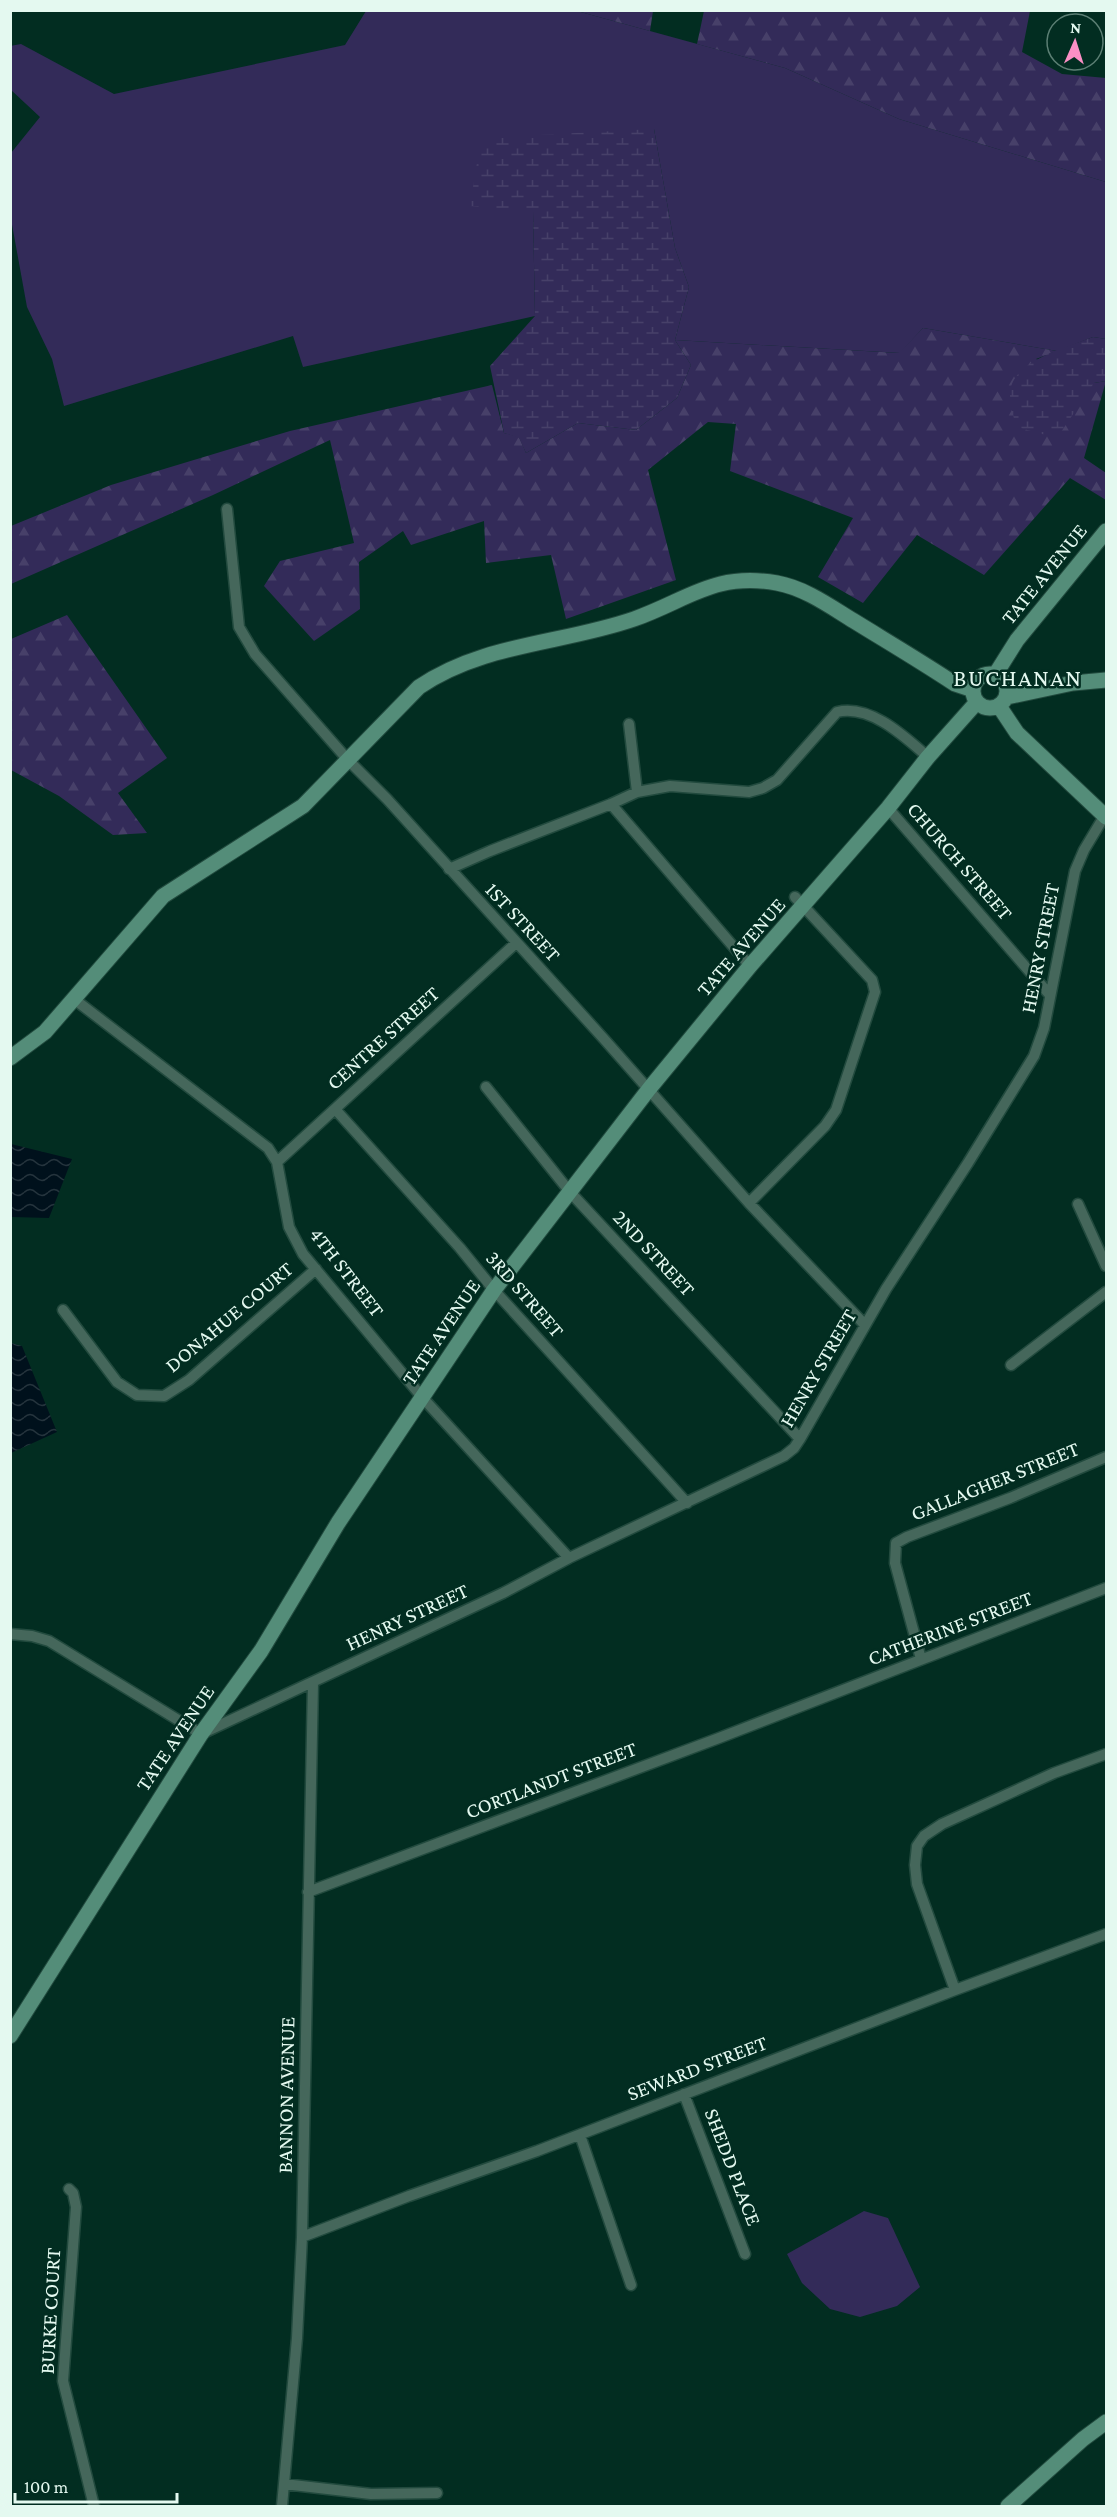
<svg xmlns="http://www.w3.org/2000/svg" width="1117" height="2517" viewBox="0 0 1117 2517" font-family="'Crimson Pro',serif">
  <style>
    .green { fill: #332b59 }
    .forest { fill: url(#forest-firs) }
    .wetland { fill: url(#wetland-marsh) }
    .water { fill: url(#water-waves) }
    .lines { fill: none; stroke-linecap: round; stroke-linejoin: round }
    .street-casing { stroke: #224a3e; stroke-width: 13 }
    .secondary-casing { stroke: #224a3e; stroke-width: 17 }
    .street { stroke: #45675b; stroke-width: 10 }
    .secondary { stroke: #548d79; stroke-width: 15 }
    .labels { text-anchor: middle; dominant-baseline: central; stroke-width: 5; stroke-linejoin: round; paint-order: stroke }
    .street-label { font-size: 21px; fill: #e4f9f0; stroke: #022d21 }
    .quarter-label { font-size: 24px; letter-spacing: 1.5px; fill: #e4f9f0; stroke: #022d21 }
  </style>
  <defs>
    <pattern id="forest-firs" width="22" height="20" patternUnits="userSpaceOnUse" patternTransform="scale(1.5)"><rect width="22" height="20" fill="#332b59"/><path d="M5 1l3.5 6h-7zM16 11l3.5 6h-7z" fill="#474069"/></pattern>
    <pattern id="wetland-marsh" width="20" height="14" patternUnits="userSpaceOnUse" patternTransform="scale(1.5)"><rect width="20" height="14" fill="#332b59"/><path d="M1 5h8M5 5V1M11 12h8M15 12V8" fill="none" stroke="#474069"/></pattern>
    <pattern id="water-waves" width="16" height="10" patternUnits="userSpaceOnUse" patternTransform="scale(1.5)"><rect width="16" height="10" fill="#00111c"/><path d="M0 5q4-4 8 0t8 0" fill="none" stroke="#25343d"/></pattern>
  </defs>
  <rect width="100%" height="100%" fill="#022d21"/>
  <path class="green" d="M366,11h211l208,57 114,51 207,63v157l-13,-2 -36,14 -134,-23 -23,25 -225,-13 14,-53 -14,-39 -21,-119 -121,82 2,105 -232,51 -10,-31 -229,70 -12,-47 -25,-52 -16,-88v-66l29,-36 -29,-27 -1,-44 11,-2 93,50 231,-49z
    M864,2211l24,7 32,69 -23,19 -37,11 -30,-8 -28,-26 -15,-29z"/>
  <path class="forest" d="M577,11l76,-1v1l-3,20z
    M704,11h326l-8,41 40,22 44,4v104l-207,-63 -114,-51 -88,-24z
    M923,328l134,23 -21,8 58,24 12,-2 -22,77 22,15v27l-36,-22 -86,97 -67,-40 -54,68 -45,-26 35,-59 -123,-47 6,-47 -28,-2 -60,48 28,110 -110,39 -15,-64 -65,8 -2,-42 -73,24 -8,-14 -44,31 1,47 -46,32 -50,-55 16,-25 74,-18 -24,-103 -117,55 -202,89v-58l100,-41 179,-54 202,-46 12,48 15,4 7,16 52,-30 58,7 41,-32 14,-33 -16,-25 224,13z
    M67,615l100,143 -49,35 29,40 -34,2 -54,-39 -48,-26v-131z"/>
  <path class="wetland" d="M654,129l21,119 14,39 -14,53 16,25 -14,33 -41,32 -58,-7 -52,30 -7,-15 -15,-5 -14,-67 45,-50 -2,-105 -63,-5 11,-68z
    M1093,337l13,2v42l-12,2 -37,55 -41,-11c-2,-10 -6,-21 -6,-32 -1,-34 58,-48 83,-58z"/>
  <path class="water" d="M11,1144l61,15 -23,59 -38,-1z
    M11,1343l11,3 35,86 -46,21z"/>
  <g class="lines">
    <g class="street-casing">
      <path id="street" d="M227,509l12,118 16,27 93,106 39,39 217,240 145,164 116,122
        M629,724l8,68
        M611,804l26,-12 33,-6 79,6 14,-4 14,-8 60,-68c34,-8 68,25 91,45
        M888,808l161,186
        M449,869l41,-18 121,-47 139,162
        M74,999l194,149 9,14 12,65 14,27 119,143 147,161
        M486,1087l84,105 230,247
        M335,1109l125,139 34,42 193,213
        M277,1162l239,-219
        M749,1203l76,-77 11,-16 39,-118 -3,-12 -77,-83
        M1078,1204l28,62
        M63,1310l54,72 20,13 27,1 25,-16 127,-111
        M1011,1365l95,-73
        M10,1634l22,2 17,5 152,93 302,-141 66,-35 215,-102 10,-8 6,-9 86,-150 82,-126 66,-107 10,-28 31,-157 9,-21 21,-35
        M921,1659l-26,-96 1,-20 11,-6 103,-39 96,-41
        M308,1892l411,-154 387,-150
        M955,1990l-38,-106 -2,-19 2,-19 7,-10 18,-12 112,-51 52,-19
        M684,2094l61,160
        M580,2135l51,150
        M69,2189l4,4 3,14 -13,174 31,125
        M302,2237l107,-41 128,-45 418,-161 151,-56
        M284,2484l87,10 66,-1
        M282,2506l15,-168 5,-101 11,-554"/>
    </g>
    <g class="secondary-casing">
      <path id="secondary" d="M973 691a17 17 0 1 1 34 0a17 17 0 1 1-34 0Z
        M995,675l22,-35 89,-109
        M1007,697l66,-14 33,-3
        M999,706l18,27 89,84
        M10,1058l35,-26 118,-136 140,-90 116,-119c65,-44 143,-43 215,-68 54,-19 80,-47 143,-36 28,5 54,24 77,38 34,21 68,41 101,63l18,6
        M10,2036l191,-302 60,-83 77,-128 156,-233 155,-201 101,-123 138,-158 40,-51 49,-55
        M1008,2506l75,-67 23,-17"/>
    </g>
    <use href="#street" class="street"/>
    <use href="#secondary" class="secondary"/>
  </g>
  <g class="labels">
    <g class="street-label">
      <text transform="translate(1044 574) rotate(-51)">TATE AVENUE</text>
      <text transform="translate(960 861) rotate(49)">CHURCH STREET</text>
      <text transform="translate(523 922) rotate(47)">1ST STREET</text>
      <text transform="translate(741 947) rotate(-49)">TATE AVENUE</text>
      <text transform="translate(1040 948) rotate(-79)">HENRY STREET</text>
      <text transform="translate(383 1038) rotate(-42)">CENTRE STREET</text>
      <text transform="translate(654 1253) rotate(47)">2ND STREET</text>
      <text transform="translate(347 1272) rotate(52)">4TH STREET</text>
      <text transform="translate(525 1294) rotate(49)">3RD STREET</text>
      <text transform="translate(229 1317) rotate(-40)">DONAHUE COURT</text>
      <text transform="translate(441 1332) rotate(-56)">TATE AVENUE</text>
      <text transform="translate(818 1368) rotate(-60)">HENRY STREET</text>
      <text transform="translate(995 1481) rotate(-22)">GALLAGHER STREET</text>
      <text transform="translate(407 1617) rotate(-25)">HENRY STREET</text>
      <text transform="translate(950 1628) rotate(-21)">CATHERINE STREET</text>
      <text transform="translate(175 1738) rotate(-56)">TATE AVENUE</text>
      <text transform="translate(551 1780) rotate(-21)">CORTLANDT STREET</text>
      <text transform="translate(697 2068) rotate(-21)">SEWARD STREET</text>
      <text transform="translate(286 2095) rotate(-89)">BANNON AVENUE</text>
      <text transform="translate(733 2167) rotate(69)">SHEDD PLACE</text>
      <text transform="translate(50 2311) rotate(-87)">BURKE COURT</text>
    </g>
    <g class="quarter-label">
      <text x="1018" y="677">BUCHANAN</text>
    </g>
  </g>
  <rect width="1117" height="2517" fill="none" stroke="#e4f9f0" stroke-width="24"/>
  <g transform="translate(1075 42) rotate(3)"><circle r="28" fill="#022d21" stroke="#5c7f74" stroke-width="1.5"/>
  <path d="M0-4.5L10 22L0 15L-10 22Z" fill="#fb8fc5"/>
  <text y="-9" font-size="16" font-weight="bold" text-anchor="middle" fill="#e4f9f0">N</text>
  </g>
  <path d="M15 2493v9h162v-9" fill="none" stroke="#e4f9f0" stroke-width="3"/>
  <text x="24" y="2493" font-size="18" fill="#e4f9f0" stroke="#022d21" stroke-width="4.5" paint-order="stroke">100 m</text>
</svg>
